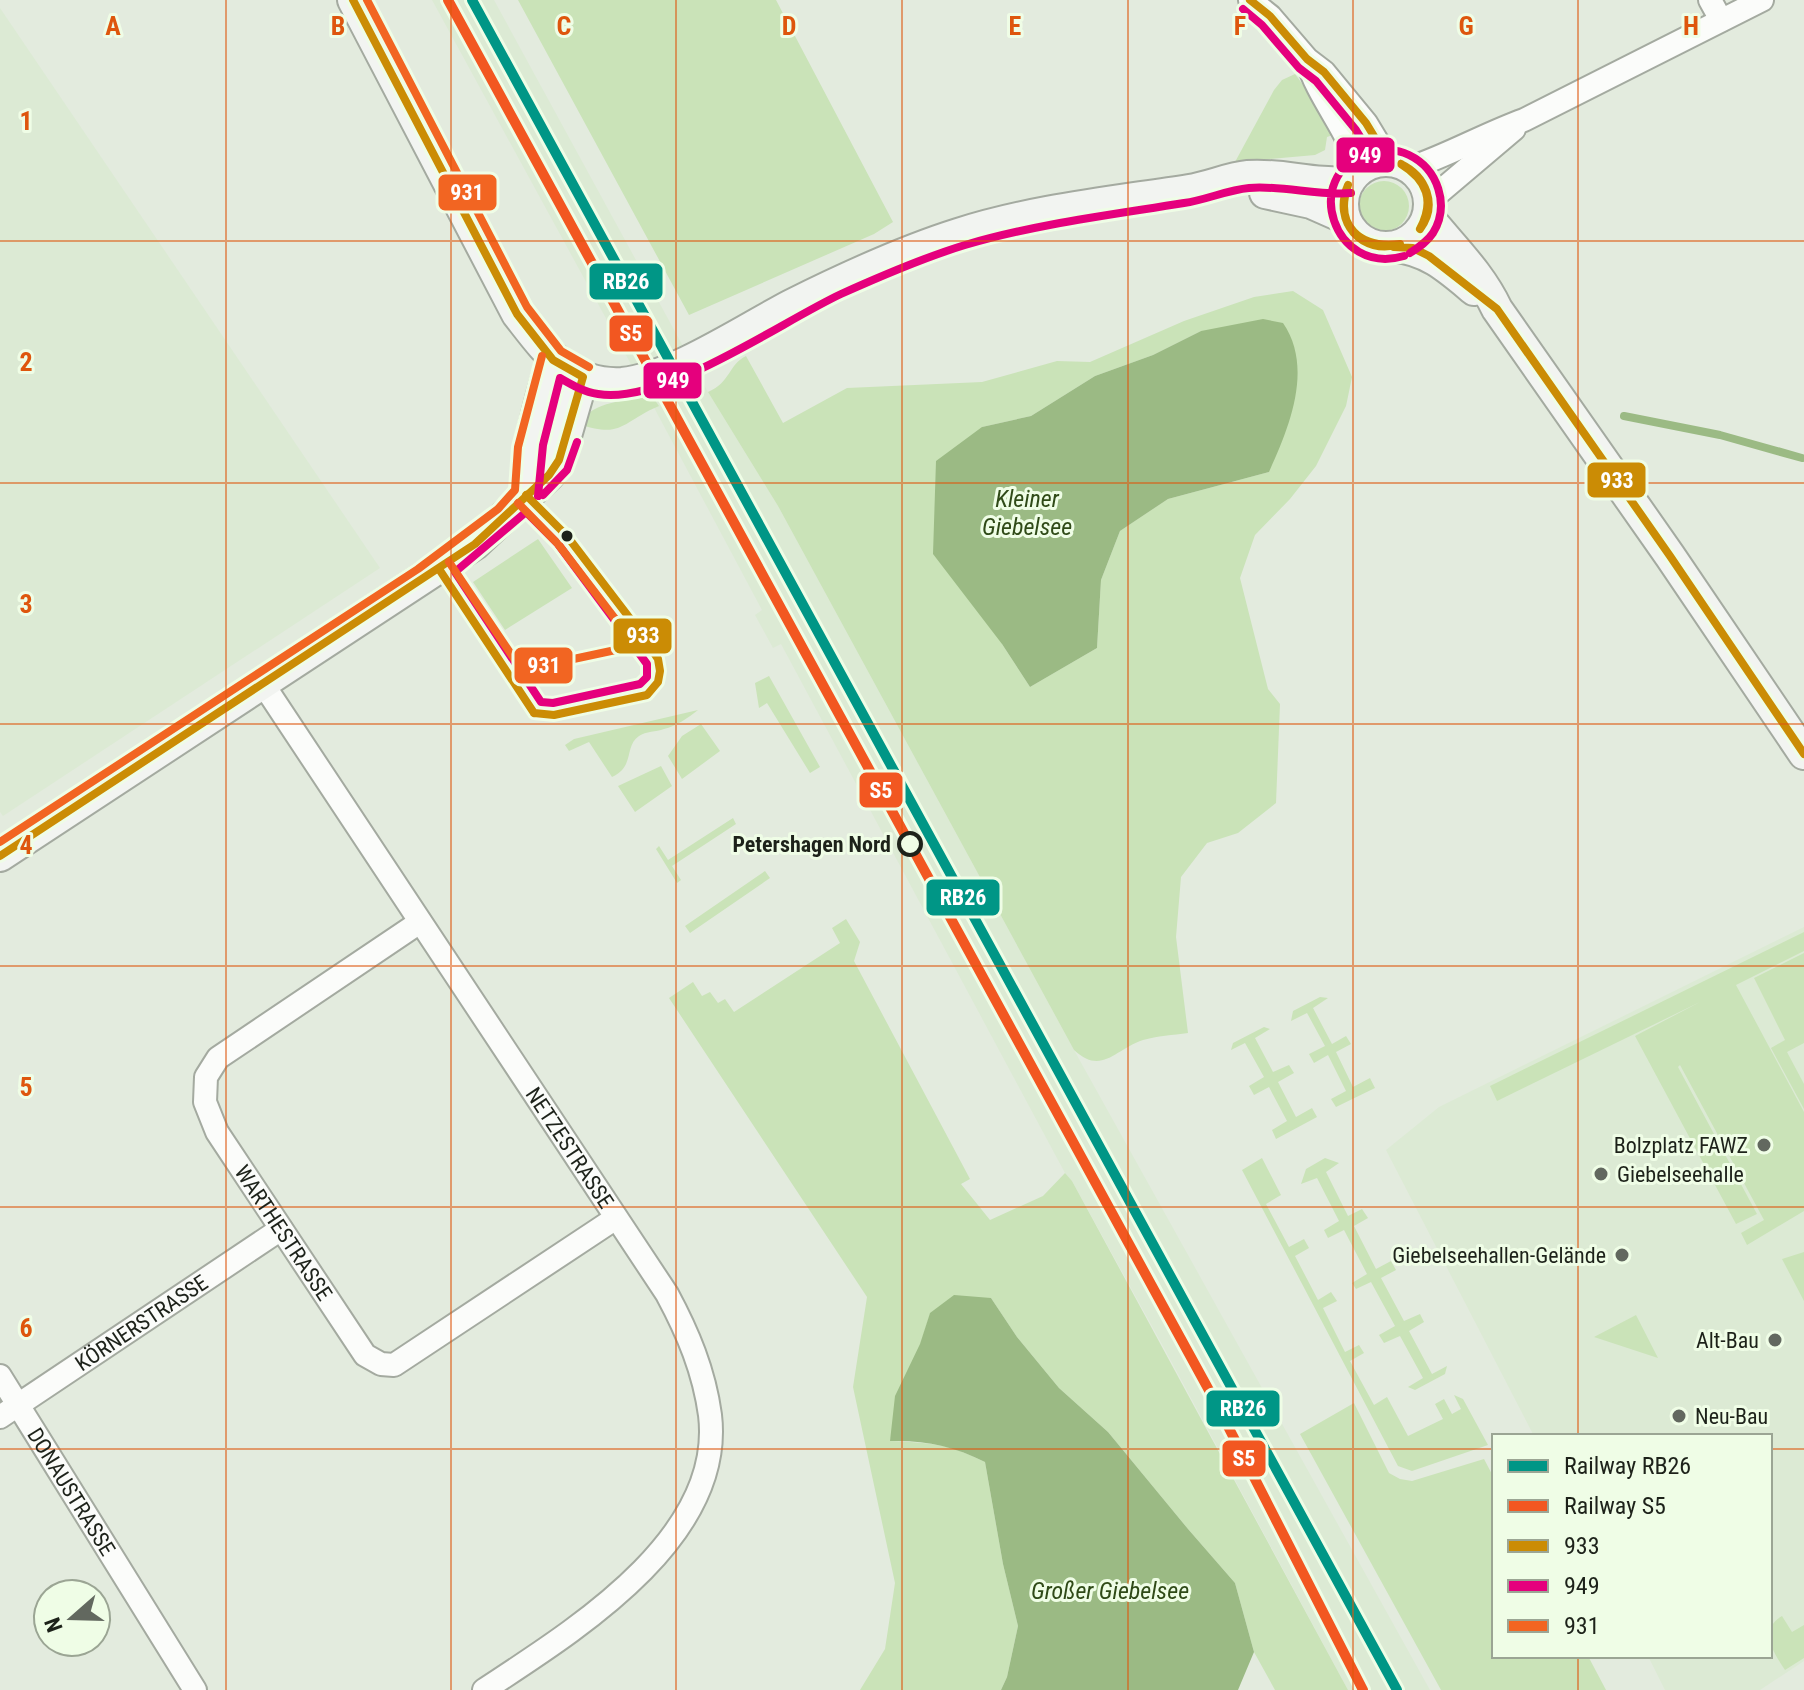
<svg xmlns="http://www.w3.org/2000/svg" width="1804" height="1690" viewBox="0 0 1804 1690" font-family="'Roboto Condensed',sans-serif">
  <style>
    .built { fill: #dcead4 }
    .green { fill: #cae3b8; fill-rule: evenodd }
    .water { fill: #9bba84 }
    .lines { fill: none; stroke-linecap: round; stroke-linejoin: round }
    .stream { stroke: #9bba84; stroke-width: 8 }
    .street-casing { stroke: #a4aaa0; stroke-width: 26 }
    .secondary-casing { stroke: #a4aaa0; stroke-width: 34 }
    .street { stroke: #fbfcfa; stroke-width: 22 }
    .secondary { stroke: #f2f4f1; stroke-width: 30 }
    .bus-1-casing { stroke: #effde6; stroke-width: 14 }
    .bus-2-casing { stroke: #effde6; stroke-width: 14 }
    .bus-3-casing { stroke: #effde6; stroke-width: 14 }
    .bus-1 { stroke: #cb8c05; stroke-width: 8 }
    .bus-2 { stroke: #e5007d; stroke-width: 8 }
    .bus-3 { stroke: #f26522; stroke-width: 8 }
    .rail-1-casing { stroke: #effde6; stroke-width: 16 }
    .rail-2-casing { stroke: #effde6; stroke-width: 16 }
    .rail-1 { stroke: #009686; stroke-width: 10 }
    .rail-2 { stroke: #f25721; stroke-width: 10 }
    .grid { fill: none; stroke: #de560d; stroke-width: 2; stroke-opacity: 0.55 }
    .bus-dot { fill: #1d221a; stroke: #effde6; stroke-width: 3 }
    .stop-dot { fill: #effde6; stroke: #1d221a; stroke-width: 4 }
    .poi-dot { fill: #62685f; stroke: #effde6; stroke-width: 3 }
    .labels { text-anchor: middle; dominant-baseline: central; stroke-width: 6; stroke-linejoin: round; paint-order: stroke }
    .stop-label { font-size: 22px; font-weight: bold; fill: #1d221a; stroke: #effde6; text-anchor: end }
    .poi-label { font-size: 22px; fill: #1d221a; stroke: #effde6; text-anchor: end }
    .street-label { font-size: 22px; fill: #1d221a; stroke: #effde6 }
    .water-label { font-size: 24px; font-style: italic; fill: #2f4a17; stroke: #effde6 }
    .grid-label { font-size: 26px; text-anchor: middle; font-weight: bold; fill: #de560d; stroke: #effde6; stroke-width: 6; stroke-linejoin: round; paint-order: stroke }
    .line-badge { stroke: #effde6; stroke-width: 3 }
    .badge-label { font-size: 22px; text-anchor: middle; font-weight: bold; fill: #fff }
  </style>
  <rect width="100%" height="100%" fill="#e3ebde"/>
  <path class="built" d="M432,0h62l214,392 70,114 296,544 356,640h-82l-184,-342 -92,-167 -7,-8 -284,-529 -8,4 -18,-33 7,-5 -136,-255z
    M0,8l380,560 -377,248 -3,-4z
    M1804,927v734l-44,29h-95l-17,-34h122v-220h-236l-148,-286 53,-43z"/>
  <path class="green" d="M518,0h258l117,222 -19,12 -185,81z
    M1295,74l20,27 18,34 -6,2 -2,13 -10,5 -80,7 39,-72 8,-10z
    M1359 206a25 25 0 1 1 50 0a25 25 0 1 1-50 0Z
    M1293,291l30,19 29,67 -6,29 -30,60 -26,33 -35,36 -15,43 28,111 12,15 -4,99 -38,30 -31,10 -26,34 -5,60 12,96c-15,2 -31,3 -45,7 -28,9 -41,36 -69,10l-296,-544 -70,-114c23,-10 20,-27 38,-36l37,67 64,-35 135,-6 75,-21 33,1 94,-41 70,-24zM1201,331l68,141 -101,27 -48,32 -19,49 -4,68 -67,39 -28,-43 -20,-217 49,-11 64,-40 58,-21z
    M652,396l7,10c-38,16 -36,33 -80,18 14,-24 48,-23 73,-28z
    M538,539l34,49 -67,42 -32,-48z
    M769,676l51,91 -10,6 -43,-70 -8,5 -4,-25z
    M698,710c-10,8 -22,16 -34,19 -8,3 -18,2 -25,7 -15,10 -4,31 -27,41l-23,-35 -20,9 -4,-6 9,-6z
    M701,724l19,27 -38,28 -14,-23 14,-20z
    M661,766l11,20 -37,26 -17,-26z
    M733,818l3,6 -64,42 9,14 -4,3 -21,-34 3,-3 9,14z
    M765,871l5,7 -80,55 -5,-7z
    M846,919l14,23 -6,19 116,218 -9,5 29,36 53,-24 22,-23 7,8 276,509h-73l-21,-38 -19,-69 -47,-54 -80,-97 -49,-44 -42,-51 -26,-39 -61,16 -40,127c41,2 57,2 95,21l18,102 15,62 -11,51 -6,13h-141l25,-41 10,-66 -42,-196 14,-90 -198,-299 24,-16 9,14 8,-4 8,11 7,-4 9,13 106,-69 -8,-15z
    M1804,932v19l-68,34 68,127v99l-57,34 -6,-12 23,-13 -84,-155 -2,2 79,147 -21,10 -101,-188 65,-34 -203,99 -7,-15z
    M1804,953v90l-17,9 17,32v25l-33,-61 14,-8 -31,-62z
    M1320,997l8,1 -15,10 19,36 14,-8 5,8 -15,8 17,35 17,-9 5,10 -39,19 -5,-8 15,-8 -18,-36 -14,8 -5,-9 16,-8 -18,-33 -16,8 2,-10z
    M1264,1027l6,2 -15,9 18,34 16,-7 5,8 -16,9 18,35 16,-9 5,9 -41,22 -4,-9 15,-9 -18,-34 -15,8 -5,-9 15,-9 -19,-34 -14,7 2,-7z
    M1262,1158l19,37 -15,9 23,43 15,-8 5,9 -14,8 23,44 13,-8 6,9 -14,7 22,44 14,-7 5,8 -14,8 24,44 13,-8 21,39 35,-17 -8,-15 9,-5 8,15 9,-5 -7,-14 9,4 25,46 -76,26 -14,-5 -156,-296z
    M1325,1158l14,5 -13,9 22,44 14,-7 6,9 -14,8 22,43 15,-8 5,9 -15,8 23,43 16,-7 4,8 -15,9 23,43 15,-8 -2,8 -30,16 -7,-3 15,-9 -23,-42 -16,7 -5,-8 16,-9 -24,-44 -15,7 -4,-6 15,-9 -23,-44 -16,8 -4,-8 15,-9 -22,-43 -16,6 5,-15z
    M1804,1252v49l-22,-42z
    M1636,1315l22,43 -64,-21z
    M1354,1403l35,70 11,6 12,2 72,-22 10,19v178h94l18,34h-165l-141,-256z
    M1782,1616l10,16 12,-7v33l-19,12c-11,-17 -27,-40 -3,-54z"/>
  <path class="water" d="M1263,319l20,4c31,45 6,105 -14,149l-101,27 -48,32 -19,49 -4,68 -67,39 -28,-43 -69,-90 3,-93 46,-34 49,-11 64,-40 58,-21 48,-24z
    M954,1295l37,3 26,39 42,51 49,44 80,97 47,54 19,69 -16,38h-237l6,-13 11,-51 -15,-62 -18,-102c-31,-16 -60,-22 -95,-21l5,-45 25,-52 10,-31z"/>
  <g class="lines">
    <path class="stream" d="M1624,416l96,19 82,23"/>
    <g class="street-casing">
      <g id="street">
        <path d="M1250,0l20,16 37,43 17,13 42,51 23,38"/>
        <path d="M1710,0l11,20"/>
        <path d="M1307,60c12,40 42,70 52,110"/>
        <path d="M1410,168c39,-13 75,-34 114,-48l238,-120"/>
        <path d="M1429,201l85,-72"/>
        <path id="s1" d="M263,684l404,610c21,39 37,77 43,121 15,124 -138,217 -226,275"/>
        <path id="s2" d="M420,922l-202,136 -12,19 -1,25 12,30 148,223 16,9 13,1 222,-147"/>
        <path id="s3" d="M0,1376l195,314"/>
        <path id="s4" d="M0,1417l281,-188"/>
      </g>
    </g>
    <g class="secondary-casing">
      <path id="secondary" d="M353,0l164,314c29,37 52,72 105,69 48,-4 125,-55 169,-78 54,-27 110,-53 167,-71 74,-24 154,-32 231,-44 20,-3 39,-12 59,-14 35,-3 67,10 102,5
        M1343 204a43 43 0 1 1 86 0a43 43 0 1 1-86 0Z
        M1265,193l46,10 34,15
        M1428,217c25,31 52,56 69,92l173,247 134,198
        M1394,247c33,2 55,22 80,43
        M526,495c1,-46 12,-92 27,-135
        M0,856l475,-312 74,-69 10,-15 24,-83"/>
    </g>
    <use href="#street" class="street"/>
    <use href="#secondary" class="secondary"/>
    <g class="bus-1-casing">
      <path id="bus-1" d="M1250,0l20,16 37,43 17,13 42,51 23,38
        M1401,164c25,12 37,41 19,65
        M1401,164c26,16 34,37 19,65
        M1348,185c-14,41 12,64 52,59
        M1348,185c-16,37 14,71 52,59
        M1394,247l19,1 16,8 68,53 173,247 134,198
        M526,495l41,41 74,97 17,26 2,12 -2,11 -11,13 -93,20 -20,-2
        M439,569l95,144
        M0,856l475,-312 74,-69 10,-15 24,-83 -30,-17 -36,-46 -164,-314"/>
    </g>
    <g class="bus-2-casing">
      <path id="bus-2" d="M1243,9l19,16 37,43 17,13 40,49 23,37
        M1404,256c-71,21 -103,-81 -37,-102 15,-5 28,-6 42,1 29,14 41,50 24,78 -6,9 -14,14 -23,20
        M543,495l24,-25 10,-28
        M538,496l5,-51 17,-67c12,7 24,14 38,16 66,11 181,-71 243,-100 40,-18 81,-36 124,-49 71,-21 145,-30 219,-42 22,-3 43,-13 65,-15 34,-3 68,8 102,5
        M526,512l32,32 89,120v13l-7,7 -87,19 -12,-1 -86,-130z"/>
    </g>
    <g class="bus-3-casing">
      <path id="bus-3" d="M367,0l160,307 34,44 28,16
        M449,562l70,104 17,1 89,-19 5,-6 -1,-5 -71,-93 -40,-41
        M0,842l418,-273 80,-60 17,-19 3,-43 24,-91"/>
    </g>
    <use href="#bus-1" class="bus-1"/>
    <use href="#bus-2" class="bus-2"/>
    <use href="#bus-3" class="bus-3"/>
    <g class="rail-1-casing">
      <path id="rail-1" d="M472,0l925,1690"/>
    </g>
    <g class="rail-2-casing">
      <path id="rail-2" d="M448,0l768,1403 147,287"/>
    </g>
    <use href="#rail-1" class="rail-1"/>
    <use href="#rail-2" class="rail-2"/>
  </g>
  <path class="grid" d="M226,0v1690M451,0v1690M676,0v1690M902,0v1690M1128,0v1690M1353,0v1690M1578,0v1436M0,241h1804M0,483h1804M0,724h1804M0,966h1804M0,1207h1804M0,1449h1494M1770,1449h34M1578,1656v34"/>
  <circle class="bus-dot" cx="567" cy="536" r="7"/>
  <circle class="stop-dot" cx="910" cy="844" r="11"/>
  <g class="poi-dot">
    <circle cx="1764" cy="1145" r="8"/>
    <circle cx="1601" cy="1174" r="8"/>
    <circle cx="1622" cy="1255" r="8"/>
    <circle cx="1775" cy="1340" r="8"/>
    <circle cx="1679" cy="1416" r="8"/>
  </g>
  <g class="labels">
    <g class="stop-label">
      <text x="891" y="844">Petershagen Nord</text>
    </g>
    <g class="poi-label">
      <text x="1748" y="1145">Bolzplatz FAWZ</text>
      <text x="1617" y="1174" text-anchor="start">Giebelseehalle</text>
      <text x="1606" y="1255">Giebelseehallen-Gelände</text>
      <text x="1759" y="1340">Alt-Bau</text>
      <text x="1695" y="1416" text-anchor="start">Neu-Bau</text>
    </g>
    <g class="street-label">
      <text stroke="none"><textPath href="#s1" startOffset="556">NETZESTRASSE</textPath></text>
      <text stroke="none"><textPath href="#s2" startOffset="444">WARTHESTRASSE</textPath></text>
      <text stroke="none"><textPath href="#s4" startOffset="170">KÖRNERSTRASSE</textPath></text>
      <text stroke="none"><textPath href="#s3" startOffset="136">DONAUSTRASSE</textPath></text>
    </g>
    <g class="water-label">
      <text x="1027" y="499">Kleiner<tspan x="1027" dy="28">Giebelsee</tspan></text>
      <text x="1110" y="1591">Großer Giebelsee</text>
    </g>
  </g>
  <g class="grid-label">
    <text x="113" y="35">A</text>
    <text x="338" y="35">B</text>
    <text x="564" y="35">C</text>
    <text x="789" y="35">D</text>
    <text x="1015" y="35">E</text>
    <text x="1240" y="35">F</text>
    <text x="1466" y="35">G</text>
    <text x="1691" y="35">H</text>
    <text x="26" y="130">1</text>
    <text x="26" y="371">2</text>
    <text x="26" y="613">3</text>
    <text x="26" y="854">4</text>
    <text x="26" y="1096">5</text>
    <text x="26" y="1337">6</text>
  </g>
  <g class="line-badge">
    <rect x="1335" y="136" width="61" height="38" rx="8" fill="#e5007d"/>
    <rect x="437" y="173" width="61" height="39" rx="8" fill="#f26522"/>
    <rect x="588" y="262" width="76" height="39" rx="8" fill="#009686"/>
    <rect x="608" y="314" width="46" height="39" rx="8" fill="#f25721"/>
    <rect x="642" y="361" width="61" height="39" rx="8" fill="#e5007d"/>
    <rect x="1586" y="461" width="61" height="38" rx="8" fill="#cb8c05"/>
    <rect x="612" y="617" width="61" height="38" rx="8" fill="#cb8c05"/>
    <rect x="513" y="646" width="61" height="39" rx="8" fill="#f26522"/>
    <rect x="858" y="771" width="46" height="38" rx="8" fill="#f25721"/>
    <rect x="925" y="878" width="76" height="39" rx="8" fill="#009686"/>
    <rect x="1205" y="1389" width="76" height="39" rx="8" fill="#009686"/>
    <rect x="1221" y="1439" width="46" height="39" rx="8" fill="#f25721"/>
  </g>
  <g class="badge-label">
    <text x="1365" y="163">949</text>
    <text x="467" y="200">931</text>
    <text x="626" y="289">RB26</text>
    <text x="631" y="341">S5</text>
    <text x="673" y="388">949</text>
    <text x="1617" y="488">933</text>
    <text x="643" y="643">933</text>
    <text x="544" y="673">931</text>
    <text x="881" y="798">S5</text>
    <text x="963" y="905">RB26</text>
    <text x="1243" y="1416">RB26</text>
    <text x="1244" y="1466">S5</text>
  </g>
  <rect x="1492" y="1434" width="280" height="224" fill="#effde6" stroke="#9ba594" stroke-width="2"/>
  <rect x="1508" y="1460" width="40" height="12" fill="#009686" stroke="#9ba594" stroke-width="2"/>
  <text x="1564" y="1474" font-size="24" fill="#1d221a">Railway RB26</text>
  <rect x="1508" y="1500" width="40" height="12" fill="#f25721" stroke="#9ba594" stroke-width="2"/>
  <text x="1564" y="1514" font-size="24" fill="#1d221a">Railway S5</text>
  <rect x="1508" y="1540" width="40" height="12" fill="#cb8c05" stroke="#9ba594" stroke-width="2"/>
  <text x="1564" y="1554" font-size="24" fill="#1d221a">933</text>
  <rect x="1508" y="1580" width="40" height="12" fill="#e5007d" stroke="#9ba594" stroke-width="2"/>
  <text x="1564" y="1594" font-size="24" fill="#1d221a">949</text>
  <rect x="1508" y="1620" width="40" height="12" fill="#f26522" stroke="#9ba594" stroke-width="2"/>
  <text x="1564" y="1634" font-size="24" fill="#1d221a">931</text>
  <g transform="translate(72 1618) rotate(250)"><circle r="38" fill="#effde6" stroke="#9ba594" stroke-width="2"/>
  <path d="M0-6L14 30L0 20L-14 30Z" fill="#62685f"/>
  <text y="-12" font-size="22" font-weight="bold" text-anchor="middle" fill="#1d221a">N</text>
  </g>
</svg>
